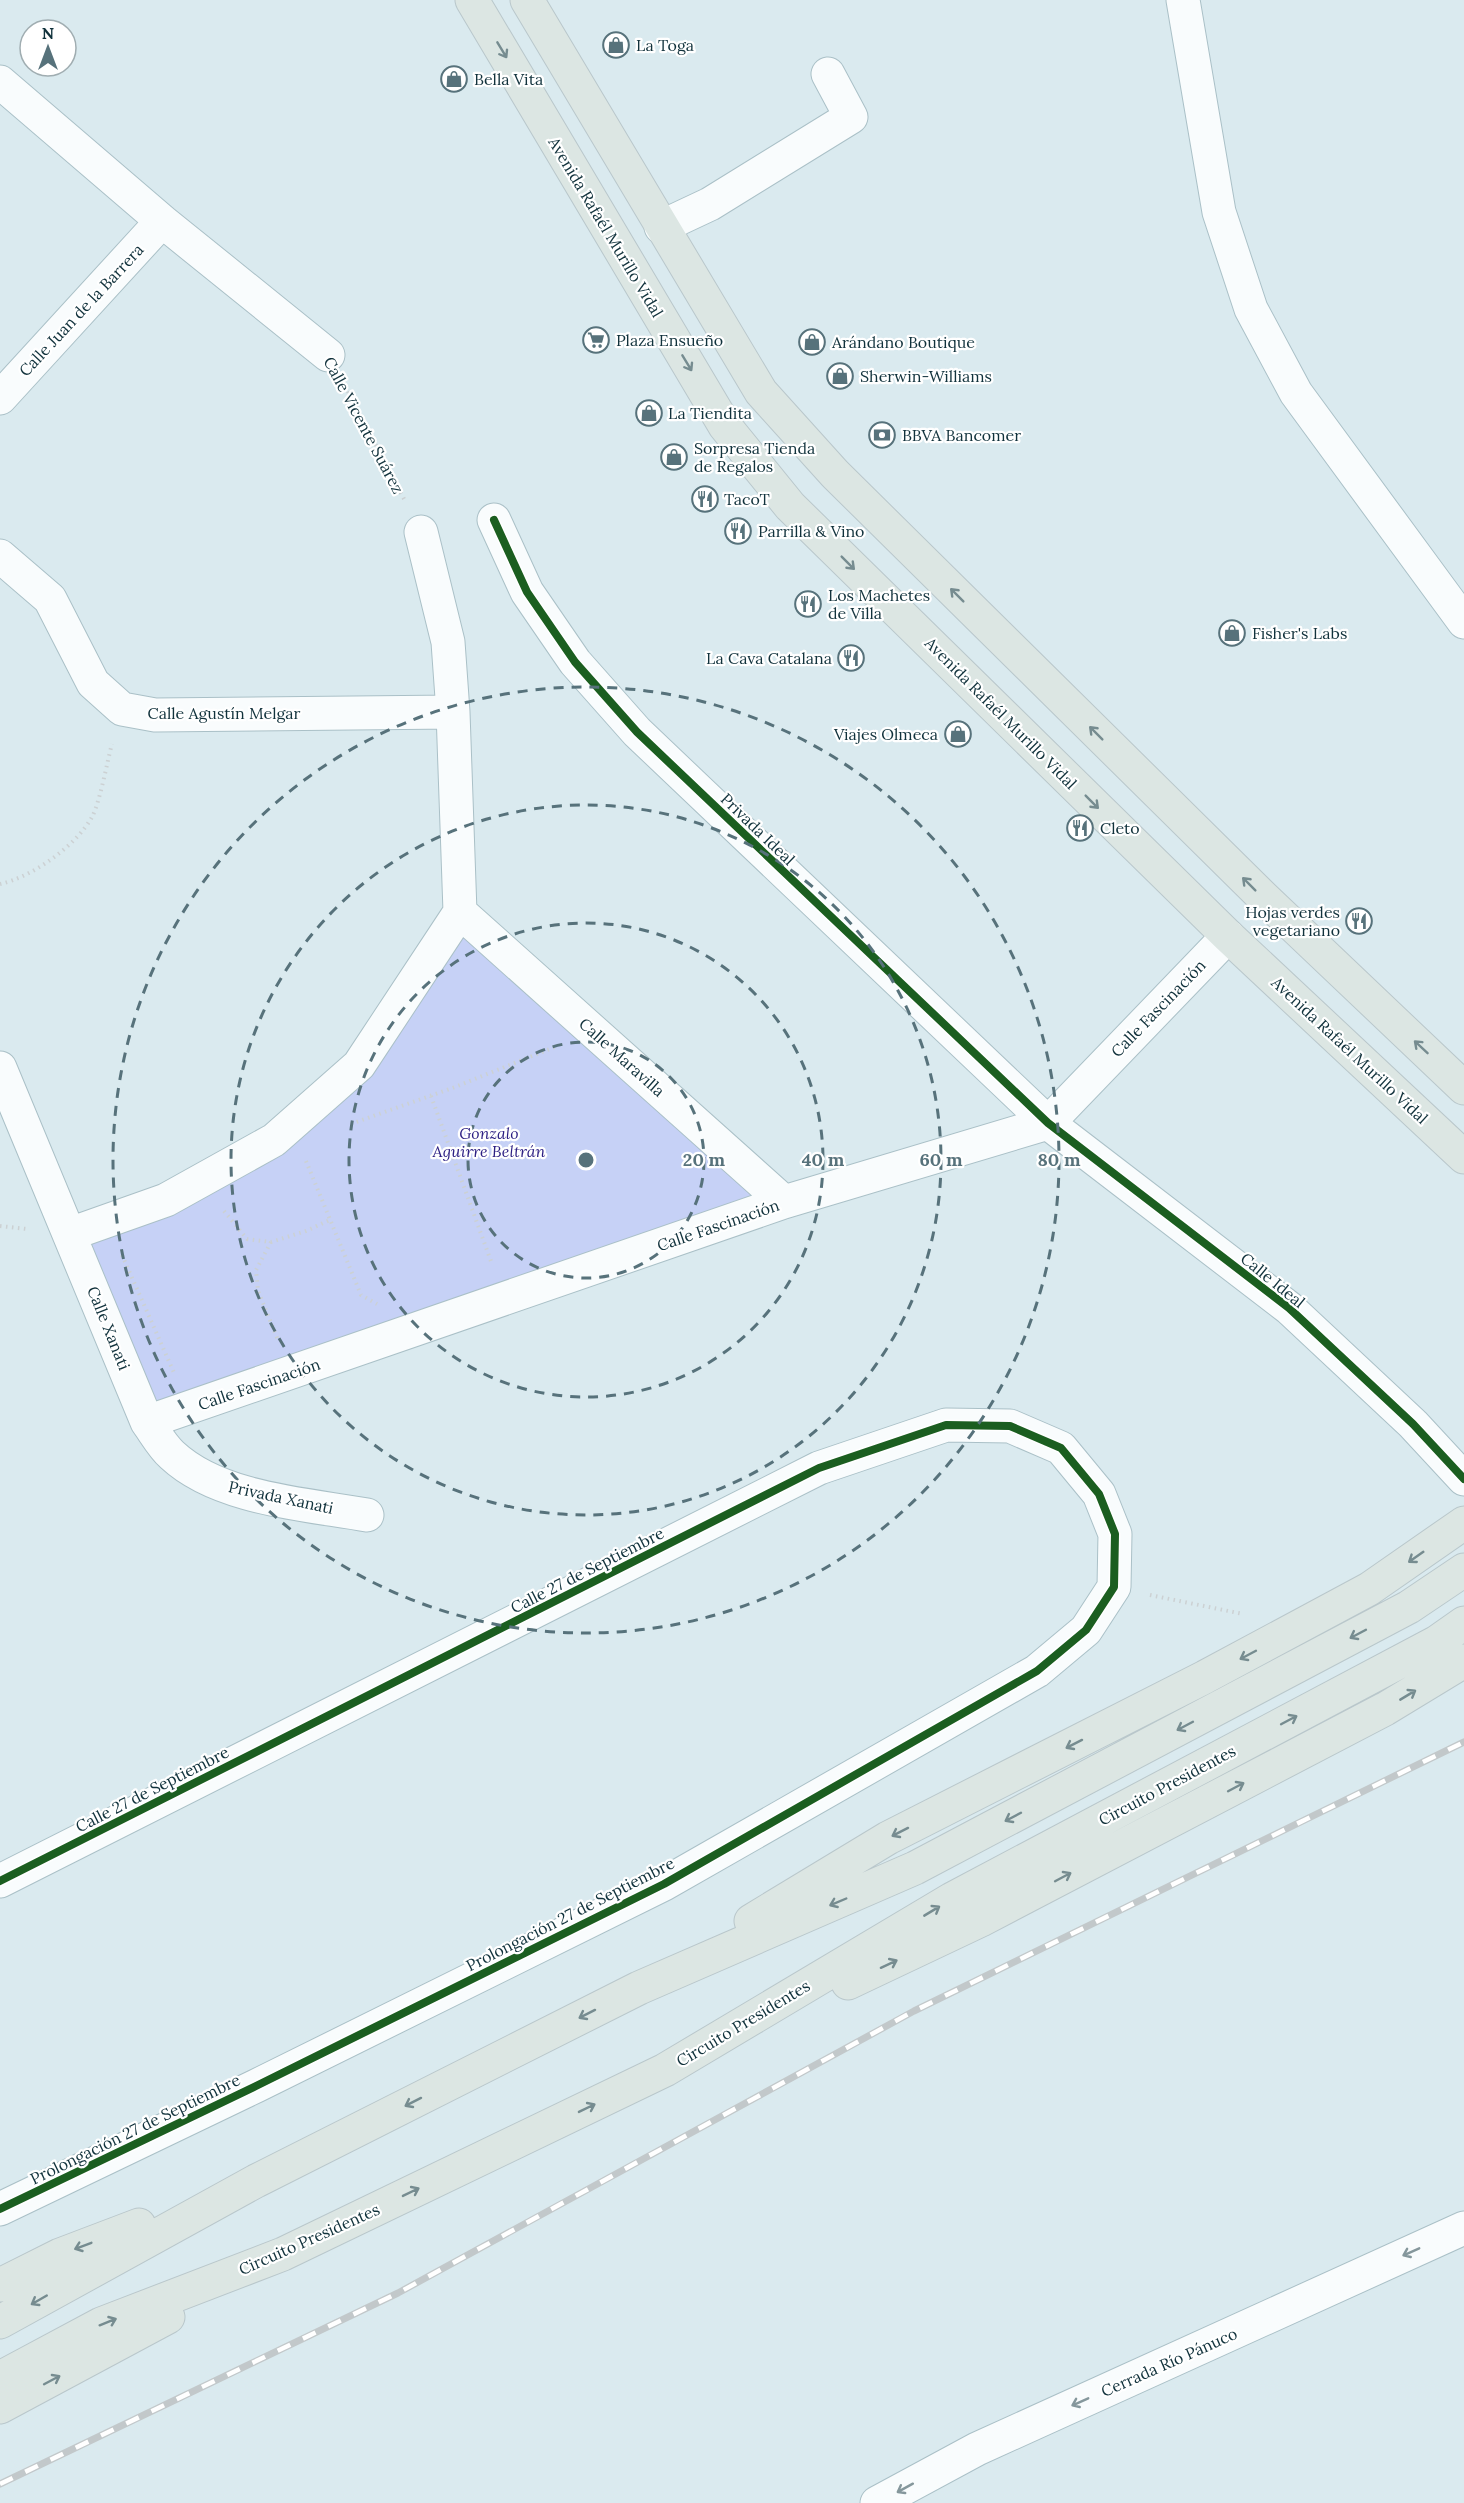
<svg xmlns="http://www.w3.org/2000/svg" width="1464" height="2503" viewBox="0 0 1464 2503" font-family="Lora,serif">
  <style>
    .green { fill: #c6d1f6 }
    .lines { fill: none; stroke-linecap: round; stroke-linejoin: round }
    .minor-casing { stroke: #aac0c7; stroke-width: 35 }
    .major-casing { stroke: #b9c7cb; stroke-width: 35 }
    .path { stroke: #ccd1d3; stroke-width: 4; stroke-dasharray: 1.5 4.5; stroke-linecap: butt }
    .minor { stroke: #f9fcfd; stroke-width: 33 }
    .major { stroke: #dce6e3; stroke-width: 33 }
    .rail-casing { stroke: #c2c8ca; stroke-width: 7 }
    .rail { stroke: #fff; stroke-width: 4.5; stroke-dasharray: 14; stroke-linecap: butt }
    .cycleway-casing { stroke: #fff; stroke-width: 11 }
    .cycleway { stroke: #1b5e20; stroke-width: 8 }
    .oneway { stroke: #768c90 }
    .oneway2 { stroke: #85979c }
    .ring { fill: none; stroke: #57727b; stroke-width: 3; stroke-dasharray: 10 8 }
    .labels { text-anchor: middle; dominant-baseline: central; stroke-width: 4.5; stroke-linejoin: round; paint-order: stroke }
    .poi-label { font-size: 16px; fill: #11323c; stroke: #fff; text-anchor: start }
    .street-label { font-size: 16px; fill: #11323c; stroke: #fff }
    .park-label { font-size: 16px; font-style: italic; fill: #2b1e82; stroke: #fff }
    .centre { fill: #57727b; stroke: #fff; stroke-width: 3 }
    .ring-label { font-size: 18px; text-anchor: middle; font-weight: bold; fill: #57727b; stroke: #fff; stroke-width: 4.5; stroke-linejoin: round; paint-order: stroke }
  </style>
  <rect width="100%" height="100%" fill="#daeaef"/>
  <path class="green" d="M460,912l324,290 -637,220 -77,-188 204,-94 85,-75z"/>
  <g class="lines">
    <g class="minor-casing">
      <path id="minor" d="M1183,0l36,212 32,97 45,84 168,229
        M0,82l162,139 166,134
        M661,227l49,-23 141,-87 -23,-43
        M0,398l162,-177
        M494,520l33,72 48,70 62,70 411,391 241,185 124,116 51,55
        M421,532l27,110 5,70 7,200
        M0,556l50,43 43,84 29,26 33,6 298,-3
        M460,912l324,290
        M0,1068l147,354c8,11 15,24 25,33 47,44 133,49 195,60
        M70,1234l96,-34 108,-60 85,-75 101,-153
        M147,1422l637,-220 264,-79 180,-187
        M0,1881l819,-413 127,-43 64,1 51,22 38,46 16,40 -1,53 -28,43 -49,41 -373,213 -408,202 -256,123
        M877,2503l100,-54 487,-221"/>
    </g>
    <g class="major-casing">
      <path id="major" d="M472,0l253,426 65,80 438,430 236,221
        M527,0l234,392 74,82 428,423 201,191
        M751,1921l137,-83 317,-161 164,-88 95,-66
        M848,1983l133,-63 404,-211 79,-48
        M0,2285l60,-30 79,-30
        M0,2322l256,-141 383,-193 276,-120 494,-261 55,-37
        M0,2378l101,-54 182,-70 382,-184 287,-171 485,-257 27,-19
        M0,2407l168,-90"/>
    </g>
    <path class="path" d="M345,386l59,113
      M0,884c32,-7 76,-38 92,-67 8,-15 15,-55 20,-73
      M431,1096l61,168
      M351,1124l104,-37 102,-41
      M306,1161l55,134 16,9
      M224,1211l23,28 24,3 35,-11 26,-12
      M0,1226l27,3
      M271,1242l-15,28 2,21 20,49
      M122,1255l53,120
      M1150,1595l93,19"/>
    <use href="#minor" class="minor"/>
    <use href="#major" class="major"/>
    <g class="rail-casing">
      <path id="rail" d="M0,2484l398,-191 516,-282 550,-269"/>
    </g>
    <use href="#rail" class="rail"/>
    <g class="cycleway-casing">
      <path id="cycleway" d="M494,520l33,72 48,70 62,70 411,391 241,185 124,116 51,55
        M0,1881l819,-413 127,-43 64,1 51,22 38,46 16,40 -1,53 -28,43 -49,41 -373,213 -408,202 -256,123"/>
    </g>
    <use href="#cycleway" class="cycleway"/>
  </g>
  <defs><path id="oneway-shaft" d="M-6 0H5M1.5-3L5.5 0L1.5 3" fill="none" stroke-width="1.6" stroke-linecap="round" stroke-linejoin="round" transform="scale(1.5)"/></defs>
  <g class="oneway">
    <use href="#oneway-shaft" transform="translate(502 50) rotate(59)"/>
    <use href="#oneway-shaft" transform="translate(687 363) rotate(59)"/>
    <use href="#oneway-shaft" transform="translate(848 563) rotate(45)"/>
    <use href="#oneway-shaft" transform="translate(957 595) rotate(-135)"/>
    <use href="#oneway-shaft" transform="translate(1096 733) rotate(-135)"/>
    <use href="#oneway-shaft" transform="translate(1092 802) rotate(45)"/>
    <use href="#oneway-shaft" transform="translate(1249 884) rotate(-135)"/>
    <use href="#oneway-shaft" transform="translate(1421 1047) rotate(-137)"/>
    <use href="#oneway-shaft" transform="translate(1416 1557) rotate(145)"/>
    <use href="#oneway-shaft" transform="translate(1358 1634) rotate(152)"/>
    <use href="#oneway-shaft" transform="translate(1248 1655) rotate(152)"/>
    <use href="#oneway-shaft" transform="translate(1408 1695) rotate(-31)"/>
    <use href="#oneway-shaft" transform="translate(1289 1720) rotate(-28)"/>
    <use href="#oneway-shaft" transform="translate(1185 1726) rotate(152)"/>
    <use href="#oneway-shaft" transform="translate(1074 1744) rotate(153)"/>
    <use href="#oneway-shaft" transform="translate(1236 1787) rotate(-28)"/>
    <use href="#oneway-shaft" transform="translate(1013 1817) rotate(152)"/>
    <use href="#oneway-shaft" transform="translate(900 1832) rotate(153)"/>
    <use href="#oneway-shaft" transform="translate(1063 1877) rotate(-28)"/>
    <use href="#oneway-shaft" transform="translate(838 1902) rotate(157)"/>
    <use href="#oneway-shaft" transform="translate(932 1911) rotate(-31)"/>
    <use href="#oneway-shaft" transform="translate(889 1964) rotate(-25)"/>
    <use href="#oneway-shaft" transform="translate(587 2014) rotate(153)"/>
    <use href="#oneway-shaft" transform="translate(413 2102) rotate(153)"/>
    <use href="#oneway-shaft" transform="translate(587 2108) rotate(-26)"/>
    <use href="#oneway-shaft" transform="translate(411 2192) rotate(-26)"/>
    <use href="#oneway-shaft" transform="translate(83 2246) rotate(159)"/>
    <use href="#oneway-shaft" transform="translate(39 2300) rotate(150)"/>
    <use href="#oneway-shaft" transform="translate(108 2322) rotate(-22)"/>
    <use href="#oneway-shaft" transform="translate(52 2380) rotate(-28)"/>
  </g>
  <g class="oneway2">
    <use href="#oneway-shaft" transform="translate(1411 2252) rotate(156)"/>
    <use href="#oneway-shaft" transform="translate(1080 2402) rotate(156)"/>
    <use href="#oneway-shaft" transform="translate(905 2488) rotate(151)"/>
  </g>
  <g class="ring">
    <circle cx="586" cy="1160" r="118"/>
    <circle cx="586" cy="1160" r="237"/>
    <circle cx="586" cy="1160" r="355"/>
    <circle cx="586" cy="1160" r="473"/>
  </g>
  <defs>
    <g id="shop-ring" transform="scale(1.35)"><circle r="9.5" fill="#fff" stroke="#57727b" stroke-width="1.5"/><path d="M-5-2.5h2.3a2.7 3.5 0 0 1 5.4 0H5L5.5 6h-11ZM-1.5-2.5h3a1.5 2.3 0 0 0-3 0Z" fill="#57727b"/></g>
    <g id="supermarket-ring" transform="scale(1.35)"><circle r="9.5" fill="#fff" stroke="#57727b" stroke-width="1.5"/><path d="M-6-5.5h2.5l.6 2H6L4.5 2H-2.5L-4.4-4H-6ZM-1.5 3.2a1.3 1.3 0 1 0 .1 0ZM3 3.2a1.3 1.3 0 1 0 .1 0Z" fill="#57727b"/></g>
    <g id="bank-ring" transform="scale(1.35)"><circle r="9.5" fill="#fff" stroke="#57727b" stroke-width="1.5"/><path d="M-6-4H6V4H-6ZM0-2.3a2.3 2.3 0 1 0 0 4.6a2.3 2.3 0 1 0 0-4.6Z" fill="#57727b"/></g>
    <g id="restaurant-ring" transform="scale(1.35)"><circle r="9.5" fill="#fff" stroke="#57727b" stroke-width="1.5"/><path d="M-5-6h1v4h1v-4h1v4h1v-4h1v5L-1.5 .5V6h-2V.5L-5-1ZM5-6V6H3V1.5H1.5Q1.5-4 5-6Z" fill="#57727b"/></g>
  </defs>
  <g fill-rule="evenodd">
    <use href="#shop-ring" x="616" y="45"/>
    <use href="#shop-ring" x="454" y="79"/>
    <use href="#supermarket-ring" x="596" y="340"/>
    <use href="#shop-ring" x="812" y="342"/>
    <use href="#shop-ring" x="840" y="376"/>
    <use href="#shop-ring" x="649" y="413"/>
    <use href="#bank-ring" x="882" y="435"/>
    <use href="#shop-ring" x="674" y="457"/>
    <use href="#restaurant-ring" x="705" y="499"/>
    <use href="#restaurant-ring" x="738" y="531"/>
    <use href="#restaurant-ring" x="808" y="604"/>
    <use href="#shop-ring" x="1232" y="633"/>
    <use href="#restaurant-ring" x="851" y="658"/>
    <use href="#shop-ring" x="958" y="734"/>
    <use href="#restaurant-ring" x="1080" y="828"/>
    <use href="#restaurant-ring" x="1359" y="921"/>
  </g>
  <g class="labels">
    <g class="poi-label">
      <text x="636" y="45">La Toga</text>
      <text x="474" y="79">Bella Vita</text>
      <text x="616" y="340">Plaza Ensueño</text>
      <text x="832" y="342">Arándano Boutique</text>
      <text x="860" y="376">Sherwin-Williams</text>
      <text x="668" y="413">La Tiendita</text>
      <text x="902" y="435">BBVA Bancomer</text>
      <text x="694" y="448">Sorpresa Tienda<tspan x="694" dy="18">de Regalos</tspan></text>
      <text x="724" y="499">TacoT</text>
      <text x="758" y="531">Parrilla &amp; Vino</text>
      <text x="828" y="595">Los Machetes<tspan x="828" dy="18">de Villa</tspan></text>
      <text x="1252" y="633">Fisher's Labs</text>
      <text x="832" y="658" text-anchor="end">La Cava Catalana</text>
      <text x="938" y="734" text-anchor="end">Viajes Olmeca</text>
      <text x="1100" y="828">Cleto</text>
      <text x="1340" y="912" text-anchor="end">Hojas verdes<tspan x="1340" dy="18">vegetariano</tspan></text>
    </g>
    <g class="street-label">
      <text transform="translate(606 227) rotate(59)">Avenida Rafaél Murillo Vidal</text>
      <text transform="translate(81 310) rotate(-47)">Calle Juan de la Barrera</text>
      <text transform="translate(364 425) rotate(62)">Calle Vicente Suárez</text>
      <text x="224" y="713">Calle Agustín Melgar</text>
      <text transform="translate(1001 713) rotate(45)">Avenida Rafaél Murillo Vidal</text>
      <text transform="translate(758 829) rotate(44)">Privada Ideal</text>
      <text transform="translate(1158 1008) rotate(-46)">Calle Fascinación</text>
      <text transform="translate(1350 1050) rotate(43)">Avenida Rafaél Murillo Vidal</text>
      <text transform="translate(622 1057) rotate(42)">Calle Maravilla</text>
      <text transform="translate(718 1225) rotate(-19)">Calle Fascinación</text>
      <text transform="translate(1273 1280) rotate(39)">Calle Ideal</text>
      <text transform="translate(109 1328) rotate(68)">Calle Xanati</text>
      <text transform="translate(259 1384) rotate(-19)">Calle Fascinación</text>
      <text transform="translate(281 1497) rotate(12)">Privada Xanati</text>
      <text transform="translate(587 1570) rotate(-27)">Calle 27 de Septiembre</text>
      <text transform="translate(1167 1785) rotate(-28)">Circuito Presidentes</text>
      <text transform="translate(152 1789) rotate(-27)">Calle 27 de Septiembre</text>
      <text transform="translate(570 1914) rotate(-27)">Prolongación 27 de Septiembre</text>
      <text transform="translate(743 2023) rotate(-31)">Circuito Presidentes</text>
      <text transform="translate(135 2129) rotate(-26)">Prolongación 27 de Septiembre</text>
      <text transform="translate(309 2239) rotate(-24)">Circuito Presidentes</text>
      <text transform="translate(1169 2362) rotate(-24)">Cerrada Río Pánuco</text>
    </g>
    <g class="park-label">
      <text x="489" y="1133">Gonzalo<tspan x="489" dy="18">Aguirre Beltrán</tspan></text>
    </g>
  </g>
  <circle cx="586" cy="1160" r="9" class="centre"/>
  <g class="ring-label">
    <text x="704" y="1166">20 m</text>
    <text x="823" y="1166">40 m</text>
    <text x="941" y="1166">60 m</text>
    <text x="1059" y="1166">80 m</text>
  </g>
  <g transform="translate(48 48)"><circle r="28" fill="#ffffff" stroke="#a0adb1" stroke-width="1.5"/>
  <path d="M0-4.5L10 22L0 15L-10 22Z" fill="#57727b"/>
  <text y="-9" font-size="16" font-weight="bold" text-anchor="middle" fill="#11323c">N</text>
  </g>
</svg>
